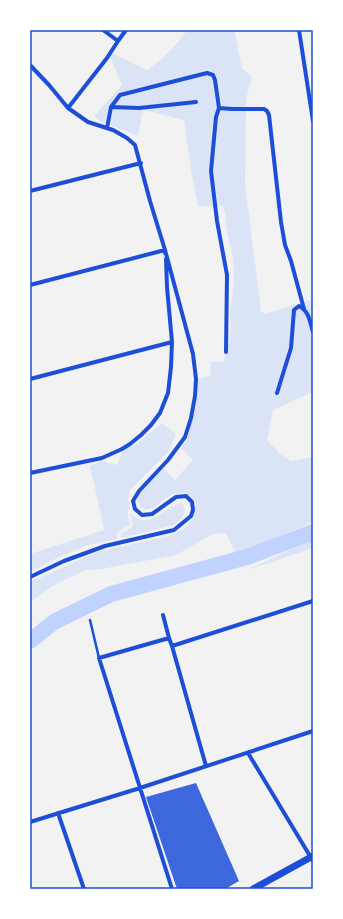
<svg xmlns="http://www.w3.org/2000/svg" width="343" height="919" viewBox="0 0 343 919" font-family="Commissioner,sans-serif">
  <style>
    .green { fill: #dbe4f7 }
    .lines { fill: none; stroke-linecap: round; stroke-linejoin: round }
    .river { stroke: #bfd3fe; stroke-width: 16 }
    .building { fill: #3d67dc }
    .service { stroke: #1d4ed8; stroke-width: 2.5 }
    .minor { stroke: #1d4ed8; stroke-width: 4 }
    .tertiary { stroke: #1d4ed8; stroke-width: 7 }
    .neatline { fill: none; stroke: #1d4ed8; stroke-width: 1.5 }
  </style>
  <rect width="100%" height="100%" fill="#f2f2f2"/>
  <path class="green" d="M187,30h47l8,38 10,9 -6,22 -1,85 16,127 4,3 45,-14 3,17v75l-40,18 -6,30 13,14 11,7 22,-4v64l-9,5 -68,28 -10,-21 -13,1 -37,21 -75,14 -15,1 -30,14 -26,18v-20l67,-30 72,-16 13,-6 6,-5 6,-11 2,-10 -5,-8 -7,-3 -12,1 -19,14 -8,2 -5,-3c-1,-2 -2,-4 -2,-6 -1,-11 18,-26 25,-32l12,11 18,-20 -12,-12 7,-11 6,-29v-29l17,-3 -1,-14h13l4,-11 3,-15 1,-10 -1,-13 4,-34 -1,-20 -7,-33 -1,-14 -2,-6h-25l-6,-30 -8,-56 -41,-10 -5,26 -38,-15 -6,-5 28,-31 -14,-34 39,19 16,-12 17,-18z
    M162,423l14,11 -6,16 -40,40 -2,10 2,9 -3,2 3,14 -13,7v7l-29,6 -33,14 -25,13v-18l74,-24 -14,-64 11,-5 16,4 6,-15 14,-6z
    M181,503l3,3c2,9 -2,15 -10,19l-53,13v-4l12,-8 -3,-13c4,3 7,6 12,7 13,3 26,-15 39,-17z
    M313,539v9l-66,22z"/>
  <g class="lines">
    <path class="river" d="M30,641l24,-19 57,-28 136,-37 66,-25"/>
  </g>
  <path class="building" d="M196,783l43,98 -14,8h-48l-31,-92z"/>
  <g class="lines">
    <path class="service" d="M90,620l9,38"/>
    <path class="minor" d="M103,30l15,11 8,-11
      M299,30l14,91
      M30,65l19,20 19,23 20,14 25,8 14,8 8,7 15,56 15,49 28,104 3,25 -1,17 -4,22 -6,19 -17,23 -29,31 -6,10 2,8 7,6 10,-1 24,-17 10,-1 6,6 1,8 -2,6 -17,14 -69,16 -41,15 -34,16
      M111,107l28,1 57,-6
      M68,108l39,-50 11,-17
      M219,108l-3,9 -5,54 6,50 10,54 -1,77
      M107,128l4,-21 9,-12 87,-22 6,2 2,5 4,28 13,1h32l3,2 2,4 12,107 4,23 6,16 13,48
      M30,191l111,-28
      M30,285l135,-35v3
      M30,379l142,-37
      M277,393l14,-45 3,-38 5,-4c10,5 11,16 14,26
      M30,473l72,-15 20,-9 8,-5 11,-9 10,-10 9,-12 8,-20 3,-26 1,-25 -5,-55 -1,-28
      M163,615l6,23 3,8 34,120
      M169,638l-70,20 73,231
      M172,646l141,-45
      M248,753l65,108
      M58,813l26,76
      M30,822l110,-34 173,-57"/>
    <path class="tertiary" d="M253,889l60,-33"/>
  </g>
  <rect width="343" height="919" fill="none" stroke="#ffffff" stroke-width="62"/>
  <rect x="31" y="31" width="281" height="857" class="neatline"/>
</svg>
